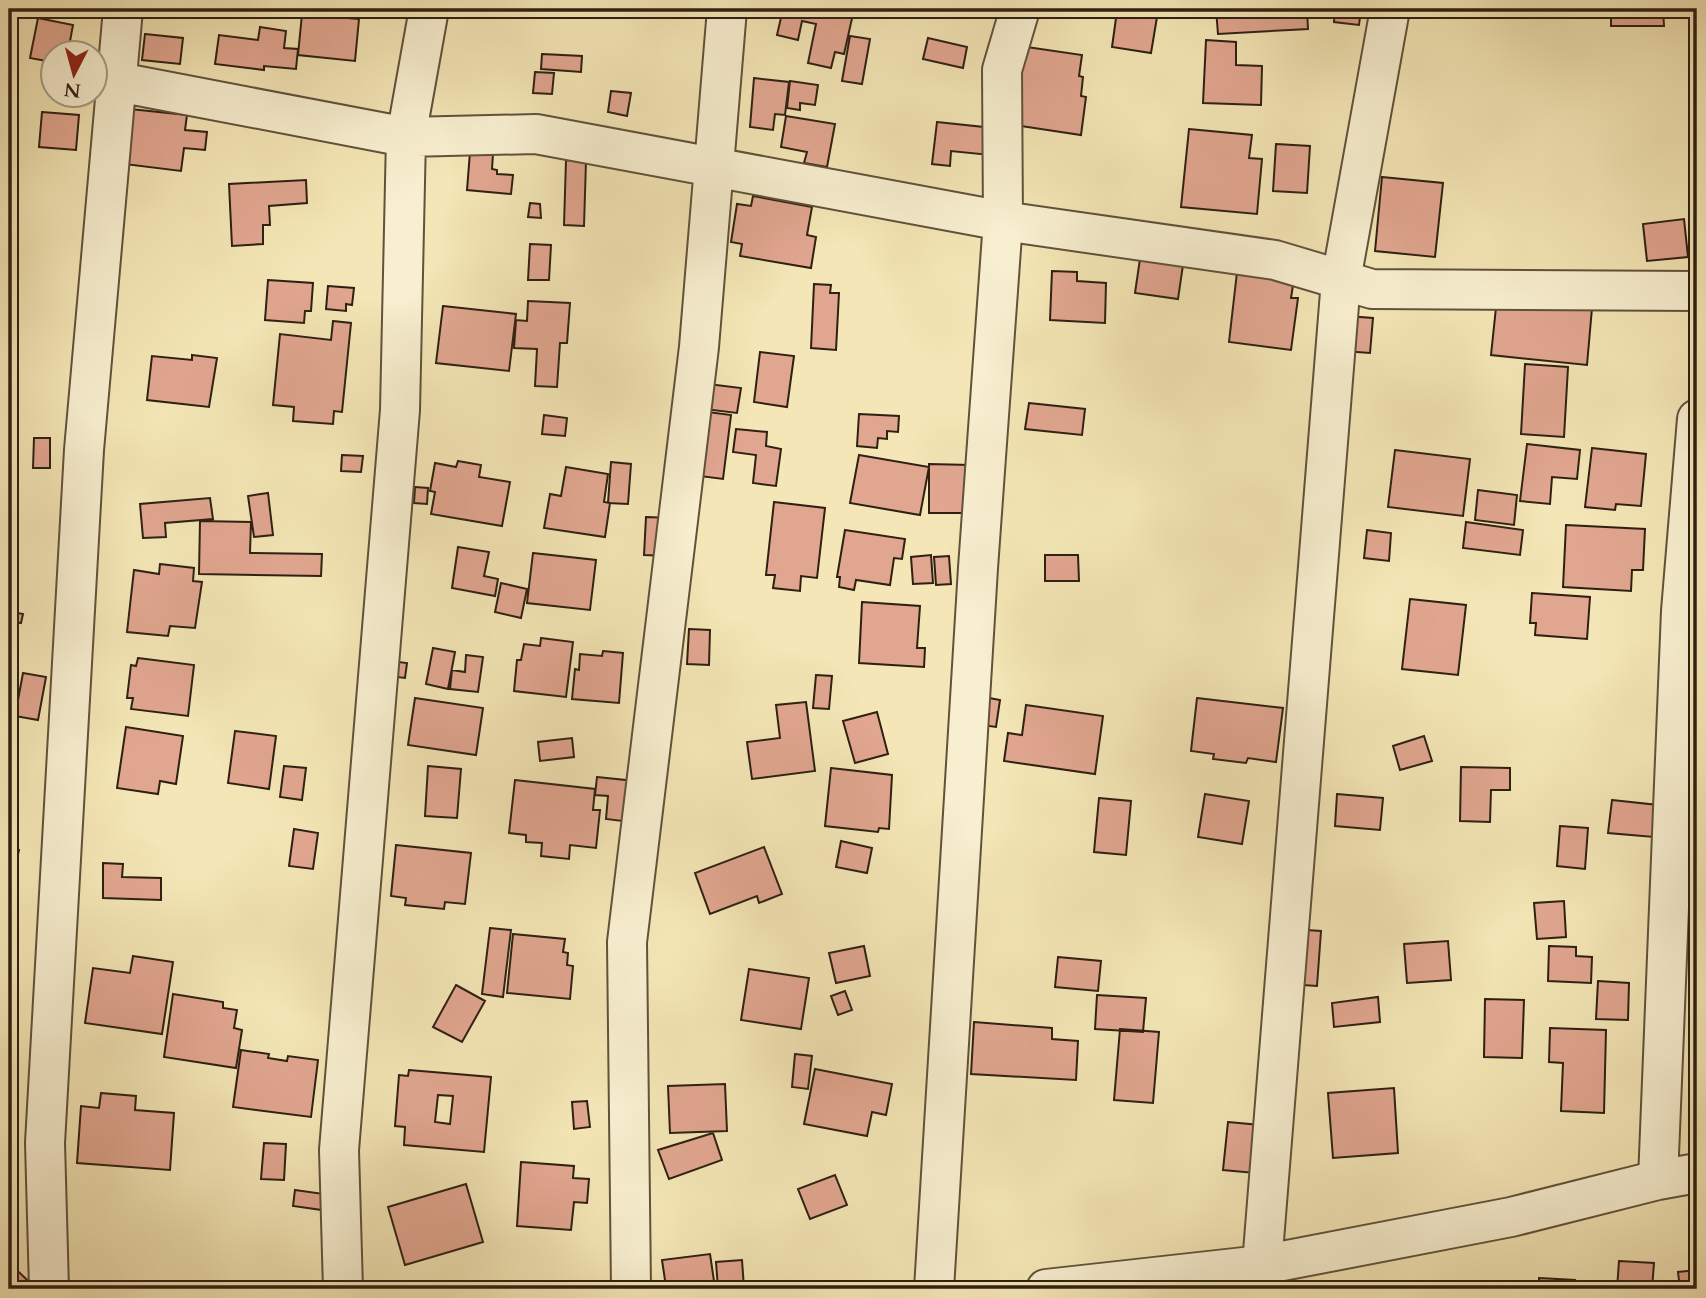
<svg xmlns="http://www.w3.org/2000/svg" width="1706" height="1298" viewBox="0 0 1706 1298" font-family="Cardo,serif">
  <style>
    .building { fill: #e1a690; stroke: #2e2012; stroke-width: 2; fill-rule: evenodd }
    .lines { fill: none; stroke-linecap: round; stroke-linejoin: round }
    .minor-casing { stroke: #60523b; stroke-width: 42 }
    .minor { stroke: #f8efd0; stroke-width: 38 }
  </style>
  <rect width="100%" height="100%" fill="#f4e6b6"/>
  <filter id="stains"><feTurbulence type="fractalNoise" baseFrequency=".00286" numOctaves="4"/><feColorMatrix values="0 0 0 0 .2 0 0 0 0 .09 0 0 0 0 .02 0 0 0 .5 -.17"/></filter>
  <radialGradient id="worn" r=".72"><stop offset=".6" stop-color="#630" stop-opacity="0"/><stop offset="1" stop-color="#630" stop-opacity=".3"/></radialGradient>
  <path class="building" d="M783,9h43l27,5 -9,40 -9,-2 -4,16 -23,-5 8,-39 -14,-3 -4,19 -21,-5z
    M1216,9h91l1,20 -90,5z
    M1335,9h26l-2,16 -25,-3z
    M1611,9h52l1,17h-53z
    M1117,11l40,6 -6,36 -39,-6z
    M302,14l57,5 -4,42 -57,-6z
    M38,18l35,7 -5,27h-16v10l-22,-4z
    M260,27l26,4 -2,17 14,1 -2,20 -32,-3v4l-49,-6 4,-29 39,5z
    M145,34l38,4 -3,26 -38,-4z
    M850,36l20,3 -8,45 -20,-3z
    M928,38l39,9 -4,21 -40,-9z
    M1206,40l30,2v23l26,1 -1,39 -58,-2z
    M1020,46l62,9 -3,21 4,1 -2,19 5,1 -5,38 -73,-11z
    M542,54l40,2 -1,16 -40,-3z
    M535,72l19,1 -2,21 -19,-1z
    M754,78l35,4 -4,33 -10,-1 -2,16 -23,-3z
    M790,81l28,4 -3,20 -15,-2v7l-13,-2z
    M611,91l20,2 -4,23 -19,-4z
    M130,109l57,6 -2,15 22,2 -2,18 -21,-2 -3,23 -57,-7z
    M42,112l37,3 -3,35 -37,-3z
    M786,116l49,8 -8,43 -23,-4 3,-11 -26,-5z
    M937,122l56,6 -3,27 -39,-4 -1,15 -18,-2z
    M1189,129l63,6 -3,23 13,1 -5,55 -76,-7z
    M1276,144l34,2 -3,47 -34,-2z
    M470,152l23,2 -1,15 5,1v4l16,1 -2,19 -44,-4z
    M9,155l7,2 -7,43z
    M566,160l20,1 -2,65 -20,-1z
    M1382,177l61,6 -8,74 -60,-6z
    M306,180l1,23 -38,3 1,19h-7v19l-31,2 -3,-62z
    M753,196l59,11 -5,28 9,2 -5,31 -71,-12 2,-12 -11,-2 6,-38 14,2z
    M530,203l10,1 1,14 -13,-1z
    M1684,219l4,38 -41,4 -4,-37z
    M530,244l21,1 -2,35h-21z
    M1141,252l43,6 -6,41 -43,-6z
    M1052,271l25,1v9l29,2 -1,40 -55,-3z
    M1237,272l57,7 -3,19h7l-7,52 -62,-8z
    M268,280l45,3 -2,28h-6l-1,12 -39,-3z
    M814,284l17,1 -1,8h9l-3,57 -25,-2z
    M328,286l26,2 -2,17 -6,-1v7l-20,-2z
    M1497,298l95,10 -5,57 -96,-10z
    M528,301l42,2 -3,40h-7l-3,44 -22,-1 2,-37 -23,-1 2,-28 11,1z
    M443,306l73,8 -7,57 -73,-8z
    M1346,316l27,2 -3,35 -27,-2z
    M333,321l18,2 -9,89 -8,-1 -1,13 -40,-3 1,-14 -21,-2 7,-71 51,6z
    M760,352l34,4 -7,51 -33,-5z
    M192,355l25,3 -8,49 -62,-7 5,-44 40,4z
    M1525,364l43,3 -4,70 -43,-3z
    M708,384l33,4 -4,25 -33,-4z
    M1029,403l56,6 -3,26 -57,-6z
    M708,412l23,3 -8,64 -31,-4z
    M859,414l40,2 -1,16 -11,-1v8l-9,-1 -1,10 -20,-2z
    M544,415l23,3 -2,18 -23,-2z
    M736,429l31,3 -1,14 15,3 -5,37 -23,-3 3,-28 -23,-3z
    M34,438h16v30h-17z
    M1527,444l53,6 -3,29 -25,-2 -2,27 -30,-3z
    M1592,448l54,6 -5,52 -25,-2 -1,6 -30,-3z
    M1395,450l75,9 -7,57 -75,-9z
    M342,455l21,1 -2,16 -20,-1z
    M859,455l70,12 -9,48 -70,-12z
    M458,461l23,4 -2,12 31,5 -8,44 -71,-12 4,-22 -5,-1 5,-28 21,4z
    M611,462l20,2 -3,40 -20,-1z
    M929,464l42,1v48h-42z
    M566,467l42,7 -4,28 6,1 -5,34 -61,-9 6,-34 11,2z
    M415,487l13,1 -1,16 -13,-1z
    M1478,490l39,5 -3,30 -39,-5z
    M268,493l5,42 -19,2 -6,-41z
    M210,498l3,21 -48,4 1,14 -23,1 -3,-34z
    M774,502l51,6 -8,70 -16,-2 -1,15 -27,-3 2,-13h-9z
    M646,517l25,1 -2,38 -25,-1z
    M200,521l51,1 -1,31 72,1 -1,22 -122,-2z
    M1466,522l57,8 -3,25 -57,-7z
    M1566,525l79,4 -2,41h-11l-1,21 -68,-4z
    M845,530l60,9 -3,20 -8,-1 -4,27 -34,-5 -2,10 -15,-3 1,-10h-3z
    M1367,530l24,3 -2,28 -25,-3z
    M458,547l31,5 -5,24 14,3 -3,17 -43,-8z
    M533,553l63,7 -6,50 -63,-7z
    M931,555l2,28 -20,1 -2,-27z
    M1045,555h33l1,26h-34z
    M949,556l2,28 -15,1 -2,-28z
    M160,564l34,4 -1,13 9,1 -7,46 -25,-2 -2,10 -41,-4 7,-62 25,4z
    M501,583l26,6 -6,29 -26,-6z
    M1532,593l58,4 -3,42 -52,-4 1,-12h-6z
    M9,599l5,1 -2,12 11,2 -2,9 -12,-2z
    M1410,599l56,6 -8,70 -56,-6z
    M862,602l58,4 -3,42h8l-1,19 -65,-4z
    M689,629l21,1 -1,35 -22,-1z
    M541,638l32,4 -7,55 -52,-6 3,-31h4l3,-16 16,2z
    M433,648l22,4 -7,37 -22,-5z
    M603,651l20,2 -4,50 -47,-4 3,-30 4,1 1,-16 22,2z
    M466,655l17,2 -5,35 -28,-3 2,-19 13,2z
    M138,658l56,7 -6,51 -57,-7 2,-11h-6l4,-33 5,1z
    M382,660l25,3 -2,15 -25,-3z
    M23,673l23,4 -8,43 -23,-4z
    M816,675l16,1 -3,33 -16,-1z
    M979,696l21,4 -4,27 -22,-3z
    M415,698l68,10 -7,47 -68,-10z
    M1197,698l86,10 -7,54 -28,-4 -2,5 -33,-4 1,-5 -23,-3z
    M806,702l9,69 -63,8 -5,-37 33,-4 -4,-33z
    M1026,705l77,11 -8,58 -91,-13 4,-28 14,2z
    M877,712l11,42 -33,9 -12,-42z
    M126,727l57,9 -7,48 -16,-3 -2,13 -41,-6z
    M235,731l41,5 -7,53 -41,-6z
    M1424,736l8,25 -32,9 -7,-24z
    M572,738l2,19 -34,4 -2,-19z
    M284,766l22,2 -4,32 -22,-3z
    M428,766l33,3 -4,49 -32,-2z
    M1461,767l49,1v22h-19l-1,32 -30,-1z
    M831,768l61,7 -3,54 -10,-1 -1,4 -53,-6z
    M597,777l38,4 -5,41 -24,-3 2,-23 -13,-1z
    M1689,778h8v46l-10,-1z
    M515,780l80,9 -2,21h7l-4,38 -26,-3 -1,14 -28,-3 1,-13 -16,-1v-7l-17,-2z
    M1205,794l44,7 -7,43 -44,-7z
    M1337,794l46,4 -3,32 -45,-4z
    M1099,798l32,3 -5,54 -32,-3z
    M1612,800l46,5 -4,32 -46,-4z
    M1560,826l28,2 -3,41 -28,-3z
    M294,829l24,4 -5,36 -24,-3z
    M841,841l31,7 -5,25 -31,-6z
    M396,845l75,8 -6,51 -20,-2 -1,7 -39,-4 1,-7 -15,-2z
    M9,847l10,3 -10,42z
    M764,847l18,47 -23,9 -2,-7 -47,18 -15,-41z
    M103,863l20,1 -1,13 39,1v22l-58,-2z
    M1564,901l2,36 -29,2 -3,-36z
    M490,928l21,2 -8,67 -21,-3z
    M1291,929l30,2 -4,55 -30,-2z
    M513,934l52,5 -2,13 5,1 -1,12 6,1 -3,33 -63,-6z
    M1448,941l3,39 -44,3 -3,-39z
    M864,946l6,30 -34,7 -7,-30z
    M1549,946l27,1v9l16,1 -1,26 -43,-2z
    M133,956l40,6 -11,72 -77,-11 8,-55 37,5z
    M1058,957l43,4 -3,30 -43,-4z
    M749,969l60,9 -8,51 -60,-9z
    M1598,981l31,2 -1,37 -32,-1z
    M456,985l29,16 -23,41 -29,-15z
    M845,991l7,19 -14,5 -7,-19z
    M173,994l50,8v6l14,2 -3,18 8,2 -6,38 -72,-11z
    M1097,995l49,3 -3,34 -48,-3z
    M1378,997l2,25 -46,5 -2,-24z
    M1697,997v42l-5,-1z
    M1485,999l39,1 -2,58 -38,-1z
    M974,1022l78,6v11l26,2 -2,39 -105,-6z
    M1550,1028l56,2 -2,83 -43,-2 2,-48 -14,-1z
    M1120,1029l39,3 -6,71 -39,-3z
    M241,1050l28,4 -1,4 19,3 1,-5 30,4 -7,57 -78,-10z
    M795,1054l17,2 -4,33 -16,-2z
    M815,1069l77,15 -6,31 -14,-3 -5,24 -63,-12z
    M409,1070l82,7 -7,75 -80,-7 1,-18 -10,-1 4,-51 9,1zM438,1095l15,1 -3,28 -15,-2z
    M725,1084l2,47 -57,2 -2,-47z
    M1394,1088l4,65 -65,5 -5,-65z
    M101,1093l35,3 -1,14 39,3 -4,57 -93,-7 4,-57 18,2z
    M587,1101l3,26 -16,2 -2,-27z
    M1228,1122l32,3 -5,48 -32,-3z
    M713,1133l9,27 -53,19 -11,-29z
    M264,1143l22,1 -2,36 -23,-1z
    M521,1162l53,4 -1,12 16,1 -2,24 -13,-1 -3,28 -54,-4z
    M835,1175l12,30 -37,14 -12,-30z
    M466,1184l17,58 -78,23 -17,-58z
    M295,1190l29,4 -2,16 -29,-4z
    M710,1254l4,27 -48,6 -4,-27z
    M742,1260l2,28 -26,1 -2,-27z
    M1619,1261l35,2 -2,26h-35z
    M9,1263l28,26h-28z
    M1697,1270v19h-17l-2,-17z
    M1539,1278l36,2v9h-36z"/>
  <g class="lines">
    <g class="minor-casing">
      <path id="minor" d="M118,82l288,55 130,-3 467,87 272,39 97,29 325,2
        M1658,1180l23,-569 16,-192
        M1262,1265l79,-985 49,-271
        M49,1289l-4,-146 39,-693 39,-441
        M343,1289l-4,-139 61,-740 6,-273 23,-128
        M631,1289l-4,-347 72,-595 28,-338
        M934,1289l44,-721 25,-347 -1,-151 18,-61
        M1046,1289l216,-24 249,-48 147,-37 39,-7"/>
    </g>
    <use href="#minor" class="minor"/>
  </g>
  <rect width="1706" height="1298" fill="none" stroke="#f4e6b6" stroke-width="35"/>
  <rect x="10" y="10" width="1685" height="1277" fill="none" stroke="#2e2012" stroke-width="3.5"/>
  <rect x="18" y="18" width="1671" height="1263" fill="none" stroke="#2e2012" stroke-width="2"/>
  <g transform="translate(74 74) rotate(186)"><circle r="33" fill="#f8efd0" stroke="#a79c84" stroke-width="2"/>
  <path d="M0-5L12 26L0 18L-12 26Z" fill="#8f2418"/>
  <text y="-10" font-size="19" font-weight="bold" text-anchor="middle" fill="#2e2012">N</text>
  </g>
  <rect width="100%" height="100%" filter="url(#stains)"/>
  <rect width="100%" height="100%" fill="url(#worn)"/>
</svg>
